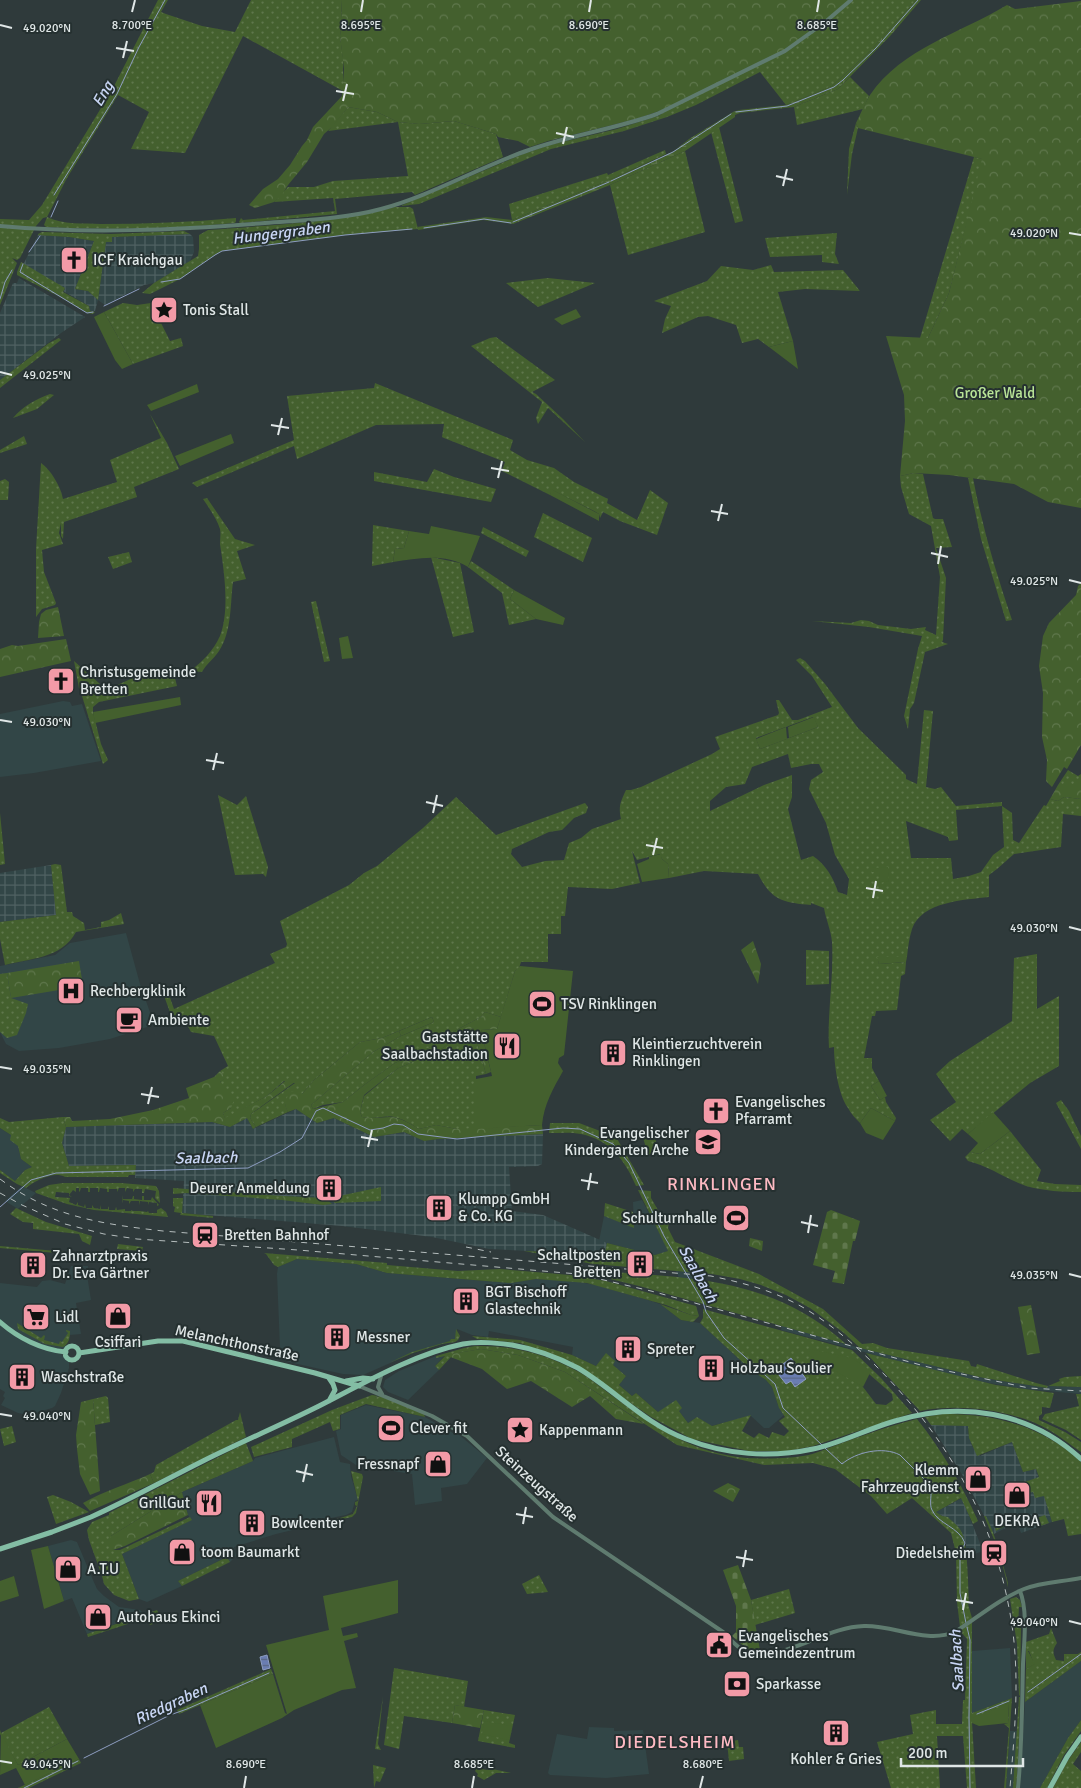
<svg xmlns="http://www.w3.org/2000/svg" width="1081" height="1788" viewBox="0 0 1081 1788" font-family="Signika,sans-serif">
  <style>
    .built { fill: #324647 }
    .industrial { fill: url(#industrial-grid) }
    .grass { fill: url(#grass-dots); fill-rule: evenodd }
    .forest { fill: url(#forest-crowns) }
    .wetland { fill: url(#wetland-marsh) }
    .cemetery { fill: url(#cemetery-stones) }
    .garden { fill: #44602e }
    .water { fill: url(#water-rules); stroke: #8d9dc1 }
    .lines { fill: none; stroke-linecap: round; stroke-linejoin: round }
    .stream { stroke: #8d9dc1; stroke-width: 1 }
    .tertiary { stroke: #5f7b6f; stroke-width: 4 }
    .primary { stroke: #83bda4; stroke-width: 5 }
    .rail { stroke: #b5bdbd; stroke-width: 1; stroke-dasharray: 6 6; stroke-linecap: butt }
    .ticks { fill: none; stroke: #e0e7e7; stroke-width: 2 }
    .labels { text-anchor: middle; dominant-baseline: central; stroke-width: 4; stroke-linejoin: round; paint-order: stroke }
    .poi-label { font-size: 15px; fill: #e0e7e7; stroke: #253030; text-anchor: start }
    .park-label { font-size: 15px; fill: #b9e597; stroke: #253030 }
    .street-label { font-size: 15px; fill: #e0e7e7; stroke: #253030 }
    .water-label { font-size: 16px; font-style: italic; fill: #c9d6f5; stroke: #253030 }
    .quarter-label { font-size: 18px; letter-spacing: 1px; fill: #febac3; stroke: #253030 }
    .ticks-label { font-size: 12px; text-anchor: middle; fill: #e0e7e7; stroke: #253030; stroke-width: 4; stroke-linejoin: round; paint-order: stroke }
  </style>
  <defs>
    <pattern id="industrial-grid" width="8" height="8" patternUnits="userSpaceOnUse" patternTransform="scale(1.25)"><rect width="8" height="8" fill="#324647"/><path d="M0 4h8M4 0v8" fill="none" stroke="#4f6162"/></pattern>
    <pattern id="grass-dots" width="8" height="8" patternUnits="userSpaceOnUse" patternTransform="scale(1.25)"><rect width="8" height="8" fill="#44602e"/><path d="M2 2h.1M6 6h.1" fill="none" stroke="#5f774c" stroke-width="1.8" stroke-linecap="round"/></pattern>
    <pattern id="forest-crowns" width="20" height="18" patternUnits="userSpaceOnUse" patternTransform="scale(1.25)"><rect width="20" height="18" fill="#44602e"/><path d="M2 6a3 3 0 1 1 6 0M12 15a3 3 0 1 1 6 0" fill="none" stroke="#5f774c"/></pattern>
    <pattern id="wetland-marsh" width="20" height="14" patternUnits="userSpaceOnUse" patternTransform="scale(1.25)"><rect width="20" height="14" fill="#44602e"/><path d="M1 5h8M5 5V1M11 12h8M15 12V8" fill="none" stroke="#5f774c"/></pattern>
    <pattern id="cemetery-stones" width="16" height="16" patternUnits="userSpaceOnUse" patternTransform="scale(1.25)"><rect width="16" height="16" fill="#44602e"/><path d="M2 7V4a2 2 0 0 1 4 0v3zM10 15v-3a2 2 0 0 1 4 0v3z" fill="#5f774c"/></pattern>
    <pattern id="water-rules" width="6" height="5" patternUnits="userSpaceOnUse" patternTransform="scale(1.25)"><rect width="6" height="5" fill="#6a7db1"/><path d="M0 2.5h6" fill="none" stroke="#5a6786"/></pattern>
  </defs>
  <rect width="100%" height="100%" fill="#2f3a3b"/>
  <path class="built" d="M63,701l7,1 2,4 10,-2 19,57 -67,12 -34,4v-63z
    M126,933l14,51 12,34 -1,5 -4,4 -37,12 -51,9 -40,3 -13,-7 -6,-12v-66l55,-11 15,-12z
    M0,1128l11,7 7,11 3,13 11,8 -7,3 -10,11 -15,-11z
    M22,1186l14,7 -18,16 -13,-8z
    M642,1200l27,51 -14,4 -56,-14 5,-25 30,11 -1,-25z
    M297,1259l59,5 31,9 124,10 25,-4 37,2 23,4 52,15 12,4 21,16 19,3 51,47 15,10 6,7 7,21 5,7 -15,13h-5l-13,-12 -40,10 -14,-9 -9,6 -9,-12 -21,1 -22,-19 -4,3 -13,-11 7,-9 -13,-11 -7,-11 -10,12 -24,-11 1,-8 -84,-16 -1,6 -16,-2 -15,-6 -2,13 -13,2 -29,9 -50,22 -20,-1 -50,-11 -16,-5 3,-10 -3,-74 1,-7z
    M71,1266h17l-1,9 4,25 -15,3 5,31 -11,1 -6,14 -2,6 7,7v6l-8,25 -6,13 -3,2 -23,7 -11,-2 -17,-8 4,-7 -2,-2 2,-4 -5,-3v-106l37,4 5,-6 8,-1 15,4z
    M676,1271l15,1 3,7 -15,-1z
    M782,1325l63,19 139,34 63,10 1,-2 33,1v7l-57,-5 -58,-10 -185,-49z
    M445,1355l-10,11 4,4 -31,30 -20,-8 -5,-5 2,-7 14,-9 37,-15z
    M366,1405l59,12 28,16 5,1 29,24 -20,26 -26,4 1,13 -27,4 -3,-31 -56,-9 -15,-10 -5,-24 5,-2v-14z
    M334,1437l6,25 10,2 1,12 7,24 -3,1 -3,11 -6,3 -20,4v3l-50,12 -42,13 2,9 -6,6 -3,-5 -49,24 4,5 -24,11 -11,5 -8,-3 -17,-45 69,-34 -3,-5 -6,-23 71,-31 2,-3z
    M71,1540l6,2 16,38 4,9 7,7 15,11 21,3 4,4 -57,20 -15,-36 -8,3 -16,-55z
    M1010,1648l2,50 -40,15v-62z
    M1081,1661v59l-13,18 -28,50h-20l5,-86z
    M589,1727l25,1v3l29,-1 6,44 -43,4 -56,-3 -2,-2 9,-39 30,5z
    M1010,1731h7l-4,57h-7z"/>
  <path class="industrial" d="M190,234l3,3 1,15 -4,9 -36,22 -10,2 -39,20 -7,-5 -3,11h-5l-1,-5 -26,-15 2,-2 -42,-24 15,-30 31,2 25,4 -19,48 13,2 10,8 8,-57 5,-5z
    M19,278l66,39 -24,16 -61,47v-67l13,-30h4z
    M51,865l5,50 -56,7v-49z
    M296,1109l21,14 17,-5 40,19 30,-5 20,9 14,-2 105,-5 -1,30 -4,2 -29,1 3,44 31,4 64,28 -3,18 -54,-9 -61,-3 -57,-12 -90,-11 -160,-13 2,-32 -49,-3 1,-13 -67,1 -7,-23 4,-16 146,-5 18,5 17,-9 6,11z
    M931,1425l37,1v6l4,14 8,10 32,-14 11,30 13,-3 16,53 -31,11 -4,-11 -23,12 -31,-58z
    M962,1498l21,53 -17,6v-14l-10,-18 -20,-13z"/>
  <path class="grass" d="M158,0h10l-7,12 5,2 36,12 33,6 16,-32h90l1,19 -2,17 3,22v33l-100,-55 -58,117 -54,-4 18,-37 -31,-17 -51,83 -20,39c16,8 36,6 54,7 45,0 90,-2 135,-6v3l-1,2c-63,6 -126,7 -189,4l-2,-2 3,-8 -4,1 -7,8 -16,32 -3,2 -5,-2 5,5 -17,42v-86l29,1 13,-15 70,-115z
    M851,0h65l-47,52 -37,34 -46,19 -26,-33 -64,33 -29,12 -43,14 -73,18 -132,55 -19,2 123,-52 27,-9 67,-16 41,-13z
    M850,77l19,19 -6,13 -66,16 -3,-18 44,-18z
    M348,107l29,5 21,10 21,2 35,-3 42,13 7,23 -88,38 -3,-3 -77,7 2,15 -97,9 -1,-1 2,-4 2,2 92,-9 -2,-13 -59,4 14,-15h26l19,-6 75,-5 -10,-54 -70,9z
    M856,123l2,5 -6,26 -5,41 2,-46z
    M719,127l24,94 -8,2 -24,-91z
    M665,150l1,4 -57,26 -97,40 -3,-16 98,-31 1,2z
    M685,151l20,81 -77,23 -18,-70z
    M974,157l9,2 -34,134 -21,45h-8z
    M395,207h15l3,2 5,20 -73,6 -123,16 -7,4 -35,24 -30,15 -8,-1 12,-10 44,-27 1,-7v-14l9,-5c60,-5 129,-7 187,-23z
    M184,231l6,3 -78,3v5h-6l-8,58 -10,-9 -13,-2 19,-48 -25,-4 -31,-2v-1l4,-2 69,2z
    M837,233l-2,21 4,10 -17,-2v-7l-52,2 -5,-19z
    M21,262l44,26 -2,4 26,14 1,5 5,1 -2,2 -6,-1 -25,-15 -45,-23v-3z
    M771,265l3,7 69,-2 17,21 -55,-2 -27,3 15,49 -24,6 -11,-8 -16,4 -6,-18 -28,-9 -10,1 -36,16 3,-14 6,-13 -17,-5 53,-20 14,-15 32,4z
    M548,278l47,5 -57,24 -32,-24z
    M123,303l14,2 14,-2 19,38 11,-3 2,8 -50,18 -29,-52z
    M496,337l59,43 -23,12 4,2 27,25 22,23 -37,-34 -10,16 -2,-6 6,-16 -71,-56 19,-8z
    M59,338l2,2 -61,48v-8l49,-37z
    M375,383l138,57 -3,10 17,10 27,8 20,14 34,17 -1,4 30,17 13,-30 18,13 -11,32 -37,-14 -17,-9 -3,6 -1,-4 -5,-3 -42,-21 -2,5 -48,-24 3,-9 -61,-24 -2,-1 2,-13 -68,1 -79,34 -3,-13 -97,41 -5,-4 102,-43 -7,-44 87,-8z
    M50,394l4,1 -17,14 -24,9c10,-12 23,-19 37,-24z
    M150,414l17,29 12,26 -45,18 3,10 -73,25 -1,17 -2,-3v-13l-2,10 4,11 -21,6 2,22 12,31 -1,2 -13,4 -6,8v-68l5,-86c10,7 20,24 22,36l54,-17 -7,-22 51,-22z
    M24,436l3,8 -27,9v-3z
    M434,469l20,8 42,12 -5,13 -117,-21v-9l53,10z
    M914,473l9,1 10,44 2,1h8l9,28 -16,1 10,30 -3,62 -1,2 6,2 -23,8 -11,51 -4,6 -2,20 -4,-13 14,-67 4,-13 -53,-9 -57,-6 39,2 10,-3 8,1 9,4 33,4 15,-2 -1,3 11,5 4,-58 -9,-51 -22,-12 -8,-27 -1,-11z
    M968,478h5c9,48 23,95 39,142l-6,1 -25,-82z
    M5,479l4,3 -1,18h-8v-19z
    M207,498l28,41 20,6 -18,6 9,28 -13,3c-3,23 -1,49 -14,69 -5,8 -13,13 -17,21l-12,-1c13,-10 23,-20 30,-35 10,-26 4,-65 0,-92 0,-5 1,-10 0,-15 -3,-10 -11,-21 -17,-30z
    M543,513l49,25 -9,24 -49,-25z
    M373,525l36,6 -5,17 -9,1 -2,13 -21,4z
    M483,527l46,24 -3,6 -45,-24z
    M129,552l3,10 -19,7 -5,-12z
    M431,557l29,6 14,69 -21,5z
    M471,561l43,29 -4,9 26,20 -27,6 -7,-32 -34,-26z
    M316,601l14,60 -6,1 -13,-60z
    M800,658l5,3 20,23 33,44 48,47v4l11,5 7,-74 9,1 -7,76 9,2 6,-2 15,19 46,-4v4l10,7 1,27 6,3 25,-38 2,1 4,-7 8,2 6,-4 17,2v17l-18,-2 -2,33 -47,7 -17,15 -8,6v22c-24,3 -67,4 -77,32 -3,9 -4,19 -5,28l-29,1 1,6 27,-2 -1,12 -4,2 -4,34 -21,1 -1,5h-3l-8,42h8v10l7,13 -8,5 9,14 5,-3 1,5 10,16 -1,3 -24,-13 -11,15c-4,-4 -9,-9 -12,-15 -10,-14 -14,-44 -14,-61l-5,1c-2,-35 5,-71 3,-106 -1,-12 -6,-22 -8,-34l-13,-5v2c-28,-3 -39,-4 -53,-31l-54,-3 -35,7 -1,-14 -6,-5 -2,-5 -23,6 -5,-9 8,32 -28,6 -44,-2 -3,29h-4v18h-13v28h-27l-2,6 -4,3 -14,46 -16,-5 -4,5 -38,20 -10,9 -38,17 -31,22 -21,17 -20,3 -10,4 -2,-4 62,-53 28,-16 33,-14 -2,-5 -50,21 -22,4 -46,38 -12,14 -17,11 3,7 -32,15 -6,-9 1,-4 44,-31 -11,-2 -17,15 -42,23 -2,-6 8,-5 -11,-26 5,-4 -5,-7 8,-5 -14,-30 -23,-4 -8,-15 -15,7 2,-4 -1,-4 2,-1 -8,-22 5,-1 6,17 101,-46 -5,-9 16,-7 1,-3 -7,-23 69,-36 15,-12 13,-7 46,-38 33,-31 40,38 89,-32 3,4 -2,6 -12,5 -12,12 -13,2 -37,17 -1,5 11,13 23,-6 19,-1 5,-17 12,-5 11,-9 29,-10c-3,-13 0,-18 5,-29h5l10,-3 71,-33 8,-5 -5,-12 63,-22 1,-2 -3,-13h3l13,20h6l34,-13 -20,-31 -16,-16zM813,717l5,10 -58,22 -4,-11zM788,754l3,14 20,-4h8l4,8 -12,8 -2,9 17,34 9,32 14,24 -2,16 -9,-3c-5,-15 -12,-27 -25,-36l-12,4 -13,-51 4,-12v-22l-28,10 -54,26v-10l16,-14 19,-3 7,-17zM1002,806l2,41 -11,8 -12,17 -12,4 -16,3 -2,-21h-40l-5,-37 42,16 1,4 9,-1 -2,-30z
    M74,661l26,23v2l-19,4 -2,-2z
    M146,672h5l9,8 3,-5 11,-1 3,12 -78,16 -6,5v5l8,32 7,16 -5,4 -21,-68 31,-9z
    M1068,770l10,6 3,-2v11h-23z
    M218,795l19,10 9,-9 22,71 -2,10 -3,-3 -28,1z
    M0,813l5,51 -5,1z
    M55,864l6,1 6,47h5l1,4 11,7 1,7 16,-3v-5l8,-2 12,-7 3,11 -48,8c-15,27 -45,26 -71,33l-5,-26v-17l56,-7 -5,-50z
    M806,950l23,1v33l-23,1z
    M1037,954v55l22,-13v70l-29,17 -62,51 -6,-5 -12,12 -20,-21 26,-18 -20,-28 14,-13 62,-40 2,-63z
    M7,973l4,25 17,6 -2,9 -9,22 -10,3 -7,-6v-58z
    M473,1028l13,46 -10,2v53h-19l-21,-4 -17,4c-8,-5 -16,-10 -25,-12 -10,-2 -21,3 -32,0l-2,-5 4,-16 33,-27 46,-21 18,-15z
    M1061,1100l8,11 12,25v13l-25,-46z
    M63,1117l3,10 -4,16 7,23 67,-1 -1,10h-6l-1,2h-63c-11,-6 -29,3 -39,11l-9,-4 -17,-11v-3l15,11 10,-11 7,-3 -11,-8 -3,-13 -8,-6 1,-5 -11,-7v-10l9,4z
    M550,1123h29l37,14 28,48 -8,1c-11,-26 -26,-46 -55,-52 -10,-2 -21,-1 -32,-1z
    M653,1131l6,21 -11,3 -6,-21z
    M1010,1131l31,39 -4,11 18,3 26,1v7c-18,0 -37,-1 -55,-6 -20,-7 -37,-20 -58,-25l-3,-4 5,-5 10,2z
    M63,1183h58l35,3 3,5 1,12 -5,-5 1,-7 -11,-2 -1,4h-2v-4h-7l-2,3v-3l-6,-1 -2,4v-4h-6l-2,4v-3h-8v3h-2v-3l-7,-1 -1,4h-1v-4h-8v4h-2v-4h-7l-1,3 -1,1v-4h-3v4l-3,-2 -4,5 3,2 -3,-1v-3l-13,-1 -1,5 15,1 -1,4 7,3 2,-3v3l6,2 1,-3 1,4h6v-3l2,3 6,1v-4l1,4h7l1,-3v4h6l1,-3 1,3 8,-1v2h6v-1l2,1h7l7,1 1,-1 1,2h8v-3l4,-2 5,4 2,5 -74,-7 -27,-6 -31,-11 -1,-2 14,-6z
    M381,1187v14l-46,2 -5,-5z
    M173,1188l110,8 -1,4 -96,-7 -13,1z
    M638,1190l13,1v7l11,19h8l-2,11 7,14 84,32 64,35 39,35 11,-1 14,5 82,13 2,5 5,1 1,-3 59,19 12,3 12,-5 -1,-2 6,-2 16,-1v11l-33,-1 -1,2 -63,-10 -124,-30 -16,-15 -34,-25 -24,-13 -25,-10 -21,-6 -28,-5 -119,-10 -69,-13 26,1 53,9 4,-18 48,12 13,-4z
    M123,1195v4h9l1,-3h1v3l8,1v-4h2v4h7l1,-3 7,8 -2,1v-3l-8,-1 -1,3v-3l-8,-1 -1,4v-4h-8l-2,3v-3l-6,-1 -1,3z
    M173,1198h10l-1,15 31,3v2l-33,-3 1,-2 -7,-1 1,-5 -2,-1z
    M605,1203l28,9 1,16 -30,-12z
    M16,1208l30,14 46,14 -2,9 -8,-4 -3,-7 -46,-5v-6l-10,-1 -13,-8z
    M118,1244l25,3 -1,4 -25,-2z
    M0,1246l68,6 -1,2 -67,-6z
    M264,1253l123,10v2l71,6 42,-2 70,6 36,6 90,25 3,10 -8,-1 -25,-10 -79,-22 -51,-4 -25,4 -124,-10 -31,-9 -59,-5 -19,8 -4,-2 -8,-11z
    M88,1254l58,5v2l-51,-4 -9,2z
    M584,1270c98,8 184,4 262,74l-207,-58 -58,-14z
    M703,1309l149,41 29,28 31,35 -99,33 -25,5h-39l-57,-12 -41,-22 -81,-56 -50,-18 -43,-4 -5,-3 48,4 52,15 24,11 10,-13 9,8 -2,4 13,11 -7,9 13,11 4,-3 22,19 18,-12 6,8 -3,3 9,12 9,-6 15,9 39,-11 -9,16 12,7 5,-5 10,5 3,-6 12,4 5,-5 -10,-10 6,-4 -6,-9 -7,-21 -6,-7 -15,-10 -51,-47 3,-5zM870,1371l-1,3 23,20 1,6 -7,5 -10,-1 -13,-17 -5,-4z
    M17,1323l24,15 3,-3 1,1 -1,4 15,4 1,-3 2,1 6,-9 -2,-2v-1l4,1c0,6 -1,13 -7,16l-18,-3 -27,-15z
    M456,1329l4,7 -2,4 -3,2 -13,2 -29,9 -24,10 23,-11 38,-11 1,-2h4z
    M475,1346c35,-1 67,7 98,23 15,7 28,19 41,28 43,32 77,55 132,61 18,1 56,1 72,-6 30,-11 66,-25 99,-33 25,31 45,66 61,102l-5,3 -12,-26 -25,14 6,4 6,1c4,5 10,8 13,14 7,12 7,55 8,72l-1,1 4,14 -12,9 -3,-25 -1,-49 -5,-20 -39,-35 -25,16 -16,-18 -36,-27 -22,-6 -49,2 -87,-20 -112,-73 -47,-17 -37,-6 -34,6 4,2 -12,13 -4,-4 10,-10 -9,2v-2l28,-8z
    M866,1353l130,32 58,8 -4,15 -8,-1v7l-3,2v4l26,12 16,10v10c-11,-7 -21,-16 -32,-22 -34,-20 -91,-27 -129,-19z
    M1076,1394h5v46l-15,-10 -24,-11 3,-5 34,-8z
    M372,1395l6,1 -3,2 5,-2 44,18 1,3 -59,-13 -26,11v14l-7,2 -3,-9 -38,17v8l-38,10 -3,-10 81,-37z
    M106,1396l2,2 2,24 -15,3 -2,-26z
    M240,1412l6,25 -92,46 -4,-9 4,-2 2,-7 80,-45h2z
    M943,1414c51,-1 101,13 138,48v72l-13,2 -4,-17 -12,3 -8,-26 -9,2 -2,-6 -10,2 2,7h-3l-1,-13 4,-1v-5l14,-5 -3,-8 -13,3 -11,-30 -35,14 -8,-18 -1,-12 -37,-1 -6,-8z
    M12,1426l4,16 -12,4 -4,-17z
    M246,1443l7,18 -71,31 -71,44 2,14h7l70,-33 2,3 -70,34 17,45 -10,2 -15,-6 -10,-11 -2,-8 -13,-36 -2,-10 5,-8 17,-7v-2z
    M351,1471l11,3 1,3 -7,36 -4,4 -14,3 -1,-1 16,-5 4,-8 -2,-1v-3l3,-1z
    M53,1495l18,7 18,10 -33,12 -9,-27z
    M1045,1515l4,8 -12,4 -3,-8z
    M984,1516h2c10,21 16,44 22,67v4l-9,-36z
    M1009,1519l2,4 -15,8 -2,-6z
    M227,1557l3,5 -48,24 -4,-5z
    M539,1575l9,17 -21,2 -5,-10z
    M789,1589l6,24 -40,12 -4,-25z
    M1016,1597l4,3 2,7h-3l-1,20 3,1 -1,67 -1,1 -2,-52 -7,-45z
    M157,1610l3,6 -3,2 2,4 -9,3 -4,-7 -58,19 -1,-3z
    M972,1622v91l40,-15 -6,90h-2l5,-60 -5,-4 4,-1 1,-19 -37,18 4,66h-9l-4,-52h-26l3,52h-49l-14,-46 36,-8 -3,-19 26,-5v14h26l1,-24h2l2,-61 -7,-8z
    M1051,1628l6,15c-5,7 -4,10 -1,17l8,1v-7h14l3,-2v9l-56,41 1,-33 8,-5 -5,-13h-3v-9l23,-8z
    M394,1668l74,13 -4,26 -9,-2 -3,18 -48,-7 -5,33 -15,-4z
    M271,1669l2,5 -94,40 -2,-4z
    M383,1696l-5,48 3,6 -6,-1z
    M1019,1697h1c-1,30 -1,61 -4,91h-3z
    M49,1707l18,32 -49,26 -18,-31v-4l1,3z
    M484,1710l31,5 -6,28 6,2v3l-37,-7z
    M1081,1720v11l-17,24 -17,33h-7l28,-50z
    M738,1740l1,7h4l1,12 -15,2 -2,-19z
    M1081,1742v10l-8,12 8,7v17h-28l14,-26z
    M79,1759l2,4 -52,25h-11z
    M373,1765l13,3 -6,14 -4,-1 -2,7z
    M477,1768l10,2 1,-2 23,5h-15l-12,7 -7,-4 1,-2 -3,-3z"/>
  <path class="forest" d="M341,0h510l-27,23 -39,28 -111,55 -38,13 -88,22 -18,6 -12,-6 -20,-4 -2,-3 -42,-13 -35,3 -21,-2 -21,-10 -29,-5 -15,19 -9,8 -17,28 -19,23 -6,10 -8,7 -19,6 -6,-3 14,-16 15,-10 12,-14 12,-19 5,-6 6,-13 29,-31 2,-27 -4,-33 2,-18z
    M1081,1v507l-33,-6 -34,-18 -65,-9 -35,-2 -14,3 5,-55 -1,-26 -18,-59 42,2 21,-45 33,-134 -124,-31 -2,-5c5,-9 8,-19 14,-28 32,-47 91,-62 137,-90l8,4z
    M1081,583v162l-14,24 -3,-2 -12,20 -6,-6 1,-21 -5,-23 1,-44 -4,-27 4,-30 6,-13 27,-28 2,-9z
    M58,607l6,29 -26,2 1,-16 2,-8 5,-4z
    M66,639l5,22 -71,16v-28l12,-4 6,1z
    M1058,785h23v14l-17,-2 -6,4 -8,-2z
    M753,941l8,23 -3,20 -17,-34z
    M79,961l4,25 -72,12 -4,-25z
    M485,1012l16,5 -4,12 -16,1 10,42 -5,2 -13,-46 -12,5 -18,15 -46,21 -33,26 -4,17 2,5c10,2 18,0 28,0 10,0 21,7 29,12l17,-4 21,4 85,-4 1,9 -105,5 -14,2 -20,-9 -30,5 -40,-19 -17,5 -21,-14 -8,3 -3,-6 3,-12 5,-3 9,3 12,-14 46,-38 22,-4 17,-7 2,5 -28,16 -62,53 2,4 30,-7 21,-17 31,-22 38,-17 10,-9 38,-20z
    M220,1071l6,7 -6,4 14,18 -3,8 -8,5 2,5 42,-22 23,-19 5,1v4l-44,32 -1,4 6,9 -3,2 -6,-11 -17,9 -18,-5 -146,5 -3,-10h7l2,4 38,-2 43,-9 36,-12 -3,-10 28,-11z
    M283,1196l42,2 7,6 -9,1 -41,-5z
    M750,1238l13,3 -1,10 -13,-5z
    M660,1304l31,11 8,1 -6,6 -12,-2z
    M1031,1305l9,48 -13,2 -9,-48z
    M481,1349l37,6 47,17 79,52 -28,-5 -26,-23 -18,11 -41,-26 -24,8 -25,-20 -37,-14z
    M93,1399l7,92 -10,4 -10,-21 -3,-25 -1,-14 5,-33z
    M150,1474l4,9 -64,28 -7,-8c21,-12 45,-19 67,-29z
    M728,1483l12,6 -7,13 -20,-11z
    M182,1492l6,23 -63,31 -12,4 -4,-8 2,-6z
    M455,1705l29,5 -4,18 -28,-5z"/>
  <path class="wetland" d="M916,0h5l-30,35 -53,54 -44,18 -54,6 -5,2v2l-50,34 -75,34 -97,39 -30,-4 -65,10 -1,-3 69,-10 26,3 97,-40 65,-29 15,-12 44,-27 6,-2 47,-5 46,-19 37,-34z"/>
  <path class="cemetery" d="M831,1210l29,11 -5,20h-2l-9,43 -12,-2 3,-11 -22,-6 14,-53z
    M738,1565l13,35 9,50 -13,-1 -15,-13 4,-4v-26l-13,-36z"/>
  <path class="garden" d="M576,309l5,8 -19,8 -8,-6z
    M104,312l29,52 -11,5 -7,-9 -21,-43z
    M793,341l5,28 -29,-22z
    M197,384l2,8 -48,19 -4,-6z
    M231,434l3,9 -54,23 -5,-10z
    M551,489l48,25v7l-49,-26z
    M431,526l49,10 -12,31c-23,-14 -50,-9 -75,-5l2,-13 9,-1 5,-17 20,3z
    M514,590l51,28 -2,7 -27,-6 -26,-20z
    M348,636l5,22 -11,1 -3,-21z
    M180,697l1,8 -86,18 -2,-11z
    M814,717l4,10 -29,11 -1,-11z
    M786,727l1,12 -27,10 -4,-10z
    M661,854l1,5 6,5 1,14 -27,4 -5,-18 12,-5v-2z
    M888,867l1,14 -9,2 -1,-11h-7v-4z
    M877,957h30l-1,5 -27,2z
    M520,966l53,5 -9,84 -5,3 -1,5 5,8c-10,18 -19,33 -21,54l-66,4v-50l16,-3 -11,-46 16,-1 18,-58z
    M432,1017l2,5 -33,14 -2,-5z
    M879,1081l8,15 -7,4 -9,-14z
    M871,1108l24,13 -12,19 -17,-7 -6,-10z
    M993,1112l17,19 -30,23 -10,-2 8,-9 -10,-9z
    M810,1349l42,9 19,13 -8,16 -55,-32z
    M48,1546l16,55 -20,8 -13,-59z
    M14,1576l5,20 -19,6v-21z
    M398,1580v33l-57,15 2,8 14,-3 1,4 -14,4 12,47 -14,2 -48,20 -12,8 -66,30 -16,-43 73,-31 12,39 2,1 -21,-69 63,-15 -6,-34z
    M1026,1651h2l7,13 -9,5z
    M1009,1703l-1,20 -29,3 -7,-3v-5z
    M484,1721l28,5 -3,14 -27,-6z
    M1,1733l17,32 49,-26 12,20 -54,26 -9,-17 -16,7z"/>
  <path class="water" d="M791,1358l15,21 -11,8 -4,-6 -5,3 -11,-14z
    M267,1655l3,13 -7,2 -3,-13z"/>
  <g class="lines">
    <path class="stream" d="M736,112l51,-6 47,-19 9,-7 33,-32 42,-48
      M611,181l62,-29 58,-38
      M54,195l63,-101 22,-47 26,-47
      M51,217l7,-16
      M513,222l96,-40
      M424,228l60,-9 27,4
      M29,252l11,-16
      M23,264l-3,8 67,41 6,-1
      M161,282l19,-3 35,-24 7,-4 123,-16 67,-6
      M0,299l5,-17 7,-12
      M104,306l35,-17
      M0,1207l31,-27 25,-7 192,-5 32,-16 22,-14 14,-27 7,-3 47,22 13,-2 11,-4 9,1 15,9 39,5 106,-11 17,1 33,15 16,19 35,73 39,66 3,10 18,26 51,46 8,24 39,37
      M825,1448l17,16c14,-12 41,-18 58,-9l31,31c1,7 -2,19 1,24 6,14 27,17 33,33l-5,13v37l6,30
      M967,1627l3,13 -1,77 1,71
      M1028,1692l53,-38
      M977,1714l32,-13
      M84,1758l86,-43 17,-6 82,-36
      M24,1788l54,-27"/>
    <path class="tertiary" d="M0,226c89,8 176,4 265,-3 39,-3 79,-4 116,-14 52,-14 98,-42 148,-59 42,-15 86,-21 128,-36l128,-63 39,-28 27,-23
      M381,1376l-3,11 4,7
      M359,1386l73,30 35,20 86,81 170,115c10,10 19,22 34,22 38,1 70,-27 107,-28 30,-1 62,18 91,6 22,-14 44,-33 69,-43 18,-7 38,-7 57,-11
      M1018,1788c4,-41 4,-82 5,-124 1,-22 5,-53 -3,-73"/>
    <path class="primary" d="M0,1322c18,16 42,28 66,30
      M65 1353a7 7 0 1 1 14 0a7 7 0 1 1-14 0Z
      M79,1353l79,-12h25l132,32 44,13
      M346,1381l17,-3 10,1
      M329,1401l6,-11 -2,-6 -4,-6
      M0,1549l52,-17 39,-15c38,-17 74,-37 112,-56 38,-19 78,-36 116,-55 45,-23 95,-52 144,-62 16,-3 33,-1 49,1 23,4 45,12 66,23 37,22 67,56 108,71 40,16 85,19 127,10 28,-6 54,-20 82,-28 65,-20 135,-10 186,38
      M1050,1788l17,-31 14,-20"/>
    <path class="rail" d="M0,1179c51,38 102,45 163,52l548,45c33,7 64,15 93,32 27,16 51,37 73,59 66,66 115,148 132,241 12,60 6,119 1,180
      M0,1193l22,12 43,19 39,10 33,5 161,11 280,24 73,17 277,76 101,21 52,3
      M466,1247l25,5"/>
  </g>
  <path class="ticks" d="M132,12l3,-12M361,12l2,-12M589,12l2,-12M817,12l2,-12M0,25l12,3M116,48l18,3M123,58l4,-17M336,91l18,3M343,101l4,-17M556,133l18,4M563,144l4,-17M776,176l17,4M783,186l4,-17M1069,233l12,2M0,372l12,3M271,425l18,3M278,435l4,-17M491,468l18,3M498,478l4,-17M711,511l17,3M718,521l4,-17M931,553l17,4M938,564l3,-18M1069,580l12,3M0,720l12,2M206,760l18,3M213,770l4,-17M426,802l17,4M433,813l4,-18M646,845l17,3M653,855l4,-17M866,888l17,3M873,898l3,-17M1069,927l12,3M0,1067l12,2M141,1094l18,3M148,1104l4,-17M361,1137l17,3M368,1147l4,-17M581,1180l17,3M588,1190l3,-17M801,1222l17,4M808,1233l3,-18M1069,1274l12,3M0,1414l12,2M296,1471l17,4M303,1482l4,-18M516,1514l17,3M523,1524l3,-17M736,1557l17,3M743,1567l3,-17M956,1600l17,3M963,1610l3,-17M1069,1621l12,3M0,1761l12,2M244,1788l2,-12M472,1788l2,-12M700,1788l3,-12"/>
  <defs>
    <g id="church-square" transform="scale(1.4375)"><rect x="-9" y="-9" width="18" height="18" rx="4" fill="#f39aa7" stroke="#253030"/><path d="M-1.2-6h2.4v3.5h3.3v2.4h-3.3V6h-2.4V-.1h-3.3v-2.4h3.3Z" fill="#111"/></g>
    <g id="sight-square" transform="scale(1.4375)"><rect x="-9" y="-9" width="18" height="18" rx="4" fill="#f39aa7" stroke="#253030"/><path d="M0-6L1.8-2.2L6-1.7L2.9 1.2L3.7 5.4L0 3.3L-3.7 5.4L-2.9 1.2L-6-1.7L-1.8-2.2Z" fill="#111"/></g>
    <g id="hospital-square" transform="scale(1.4375)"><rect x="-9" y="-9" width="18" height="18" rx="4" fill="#f39aa7" stroke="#253030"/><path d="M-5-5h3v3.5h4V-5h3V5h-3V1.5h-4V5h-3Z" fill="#111"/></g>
    <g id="stadium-square" transform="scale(1.4375)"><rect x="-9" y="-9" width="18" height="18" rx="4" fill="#f39aa7" stroke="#253030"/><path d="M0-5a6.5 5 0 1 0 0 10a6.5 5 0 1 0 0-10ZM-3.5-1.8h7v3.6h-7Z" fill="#111"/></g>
    <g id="cafe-square" transform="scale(1.4375)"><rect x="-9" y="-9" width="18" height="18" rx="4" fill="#f39aa7" stroke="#253030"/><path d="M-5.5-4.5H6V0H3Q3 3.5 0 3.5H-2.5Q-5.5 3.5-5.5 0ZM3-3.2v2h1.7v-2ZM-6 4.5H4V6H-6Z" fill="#111"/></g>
    <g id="restaurant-square" transform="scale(1.4375)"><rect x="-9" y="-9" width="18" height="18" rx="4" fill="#f39aa7" stroke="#253030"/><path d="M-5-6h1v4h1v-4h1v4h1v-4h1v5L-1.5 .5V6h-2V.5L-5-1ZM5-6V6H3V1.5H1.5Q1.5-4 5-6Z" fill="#111"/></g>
    <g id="building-square" transform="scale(1.4375)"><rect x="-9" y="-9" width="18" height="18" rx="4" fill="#f39aa7" stroke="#253030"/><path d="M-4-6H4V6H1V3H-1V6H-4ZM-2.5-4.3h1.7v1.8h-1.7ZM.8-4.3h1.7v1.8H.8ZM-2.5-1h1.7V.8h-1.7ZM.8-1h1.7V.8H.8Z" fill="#111"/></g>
    <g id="school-square" transform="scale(1.4375)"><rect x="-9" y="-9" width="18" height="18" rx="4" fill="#f39aa7" stroke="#253030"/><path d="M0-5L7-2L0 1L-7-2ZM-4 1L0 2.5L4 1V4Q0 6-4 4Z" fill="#111"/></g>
    <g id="station-square" transform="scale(1.4375)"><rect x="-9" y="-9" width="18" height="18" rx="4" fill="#f39aa7" stroke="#253030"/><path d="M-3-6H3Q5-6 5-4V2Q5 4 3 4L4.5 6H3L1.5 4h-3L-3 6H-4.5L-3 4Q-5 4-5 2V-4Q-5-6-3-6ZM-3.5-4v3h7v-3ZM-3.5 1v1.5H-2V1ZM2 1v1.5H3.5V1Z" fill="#111"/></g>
    <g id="shop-square" transform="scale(1.4375)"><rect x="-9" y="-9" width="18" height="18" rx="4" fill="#f39aa7" stroke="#253030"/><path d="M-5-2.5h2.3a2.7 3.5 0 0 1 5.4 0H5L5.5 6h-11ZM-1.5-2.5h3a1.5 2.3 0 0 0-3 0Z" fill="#111"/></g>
    <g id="supermarket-square" transform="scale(1.4375)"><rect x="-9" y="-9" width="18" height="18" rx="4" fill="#f39aa7" stroke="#253030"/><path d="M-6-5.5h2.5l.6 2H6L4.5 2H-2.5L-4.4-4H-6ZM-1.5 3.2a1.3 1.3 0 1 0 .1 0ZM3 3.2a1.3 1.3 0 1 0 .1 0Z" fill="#111"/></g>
    <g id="civic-square" transform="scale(1.4375)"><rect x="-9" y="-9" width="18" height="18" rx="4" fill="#f39aa7" stroke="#253030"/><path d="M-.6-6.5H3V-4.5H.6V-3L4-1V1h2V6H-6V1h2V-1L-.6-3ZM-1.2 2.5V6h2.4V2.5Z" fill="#111"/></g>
    <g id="bank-square" transform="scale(1.4375)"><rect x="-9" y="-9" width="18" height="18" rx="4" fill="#f39aa7" stroke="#253030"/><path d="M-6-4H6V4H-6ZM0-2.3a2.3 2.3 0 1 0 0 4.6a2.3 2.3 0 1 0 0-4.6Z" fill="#111"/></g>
  </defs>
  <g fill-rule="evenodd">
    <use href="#church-square" x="74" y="260"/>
    <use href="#sight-square" x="164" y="310"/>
    <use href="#church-square" x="61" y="681"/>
    <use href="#hospital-square" x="71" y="991"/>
    <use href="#stadium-square" x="542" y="1004"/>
    <use href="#cafe-square" x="129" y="1020"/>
    <use href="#restaurant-square" x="507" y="1046"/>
    <use href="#building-square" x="613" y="1053"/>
    <use href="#church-square" x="716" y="1111"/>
    <use href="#school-square" x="708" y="1142"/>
    <use href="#building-square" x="329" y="1188"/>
    <use href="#building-square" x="439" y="1208"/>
    <use href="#stadium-square" x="736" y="1218"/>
    <use href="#station-square" x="205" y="1235"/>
    <use href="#building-square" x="640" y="1264"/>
    <use href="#building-square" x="33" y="1265"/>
    <use href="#building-square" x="466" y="1301"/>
    <use href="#shop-square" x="118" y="1316"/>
    <use href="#supermarket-square" x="36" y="1317"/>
    <use href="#building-square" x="337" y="1337"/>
    <use href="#building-square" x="628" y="1349"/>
    <use href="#building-square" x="711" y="1368"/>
    <use href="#building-square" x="22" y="1377"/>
    <use href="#stadium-square" x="391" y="1428"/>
    <use href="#sight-square" x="520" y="1430"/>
    <use href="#shop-square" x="438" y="1464"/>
    <use href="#shop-square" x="978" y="1479"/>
    <use href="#shop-square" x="1017" y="1495"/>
    <use href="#restaurant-square" x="209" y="1503"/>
    <use href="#building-square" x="252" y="1523"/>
    <use href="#shop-square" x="182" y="1552"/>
    <use href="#station-square" x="994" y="1553"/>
    <use href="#shop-square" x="68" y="1569"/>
    <use href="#shop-square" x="98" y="1617"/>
    <use href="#civic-square" x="719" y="1645"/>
    <use href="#bank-square" x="737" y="1684"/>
    <use href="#building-square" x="836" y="1733"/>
  </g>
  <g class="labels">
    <g class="poi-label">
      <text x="93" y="260">ICF Kraichgau</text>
      <text x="183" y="310">Tonis Stall</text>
      <text x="80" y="672">Christusgemeinde<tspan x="80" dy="17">Bretten</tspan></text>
      <text x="90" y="991">Rechbergklinik</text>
      <text x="561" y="1004">TSV Rinklingen</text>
      <text x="148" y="1020">Ambiente</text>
      <text x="488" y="1037" text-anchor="end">Gaststätte<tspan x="488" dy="17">Saalbachstadion</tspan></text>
      <text x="632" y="1044">Kleintierzuchtverein<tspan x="632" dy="17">Rinklingen</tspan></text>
      <text x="735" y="1102">Evangelisches<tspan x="735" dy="17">Pfarramt</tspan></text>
      <text x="689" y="1133" text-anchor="end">Evangelischer<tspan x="689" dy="17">Kindergarten Arche</tspan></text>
      <text x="310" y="1188" text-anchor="end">Deurer Anmeldung</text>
      <text x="458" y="1199">Klumpp GmbH<tspan x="458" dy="17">&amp; Co. KG</tspan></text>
      <text x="717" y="1218" text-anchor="end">Schulturnhalle</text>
      <text x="224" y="1235">Bretten Bahnhof</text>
      <text x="621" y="1255" text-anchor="end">Schaltposten<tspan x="621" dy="17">Bretten</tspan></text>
      <text x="52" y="1256">Zahnarztpraxis<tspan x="52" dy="17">Dr. Eva Gärtner</tspan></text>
      <text x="485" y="1292">BGT Bischoff<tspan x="485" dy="17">Glastechnik</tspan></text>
      <text x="55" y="1317">Lidl</text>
      <text x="356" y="1337">Messner</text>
      <text x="118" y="1342" text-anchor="middle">Csiffari</text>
      <text x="647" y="1349">Spreter</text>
      <text x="730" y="1368">Holzbau Soulier</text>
      <text x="41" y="1377">Waschstraße</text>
      <text x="410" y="1428">Clever fit</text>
      <text x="539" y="1430">Kappenmann</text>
      <text x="419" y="1464" text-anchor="end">Fressnapf</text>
      <text x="959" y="1470" text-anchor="end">Klemm<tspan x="959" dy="17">Fahrzeugdienst</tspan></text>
      <text x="190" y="1503" text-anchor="end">GrillGut</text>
      <text x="1017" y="1521" text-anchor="middle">DEKRA</text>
      <text x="271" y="1523">Bowlcenter</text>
      <text x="201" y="1552">toom Baumarkt</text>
      <text x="975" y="1553" text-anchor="end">Diedelsheim</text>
      <text x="87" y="1569">A.T.U</text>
      <text x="117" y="1617">Autohaus Ekinci</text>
      <text x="738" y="1636">Evangelisches<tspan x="738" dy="17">Gemeindezentrum</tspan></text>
      <text x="756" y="1684">Sparkasse</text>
      <text x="836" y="1759" text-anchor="middle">Kohler &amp; Gries</text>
    </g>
    <g class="park-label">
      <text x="995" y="393">Großer Wald</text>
    </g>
    <g class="street-label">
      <text transform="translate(237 1343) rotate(12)">Melanchthonstraße</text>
      <text transform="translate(537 1484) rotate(42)">Steinzeugstraße</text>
    </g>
    <g class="water-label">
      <text transform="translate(103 94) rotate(-60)">Eng</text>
      <text transform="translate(281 233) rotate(-7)">Hungergraben</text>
      <text transform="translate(206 1158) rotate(-1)">Saalbach</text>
      <text transform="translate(698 1274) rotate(61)">Saalbach</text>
      <text transform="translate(957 1661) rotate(-93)">Saalbach</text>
      <text transform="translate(171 1704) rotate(-25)">Riedgraben</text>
    </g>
    <g class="quarter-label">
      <text x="722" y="1184">RINKLINGEN</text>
      <text x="675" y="1742">DIEDELSHEIM</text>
    </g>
  </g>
  <g class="ticks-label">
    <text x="132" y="29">8.700°E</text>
    <text x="361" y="29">8.695°E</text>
    <text x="589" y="29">8.690°E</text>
    <text x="817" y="29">8.685°E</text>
    <text x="47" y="32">49.020°N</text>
    <text x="1034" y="237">49.020°N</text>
    <text x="47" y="379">49.025°N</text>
    <text x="1034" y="585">49.025°N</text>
    <text x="47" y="726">49.030°N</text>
    <text x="1034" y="932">49.030°N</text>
    <text x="47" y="1073">49.035°N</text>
    <text x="1034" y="1279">49.035°N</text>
    <text x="47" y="1420">49.040°N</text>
    <text x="1034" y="1626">49.040°N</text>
    <text x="246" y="1768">8.690°E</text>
    <text x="474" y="1768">8.685°E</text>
    <text x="703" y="1768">8.680°E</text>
    <text x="47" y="1768">49.045°N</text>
  </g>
  <path d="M901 1758v8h122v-8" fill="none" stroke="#e0e7e7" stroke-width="2.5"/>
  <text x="908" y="1758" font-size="15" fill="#e0e7e7" stroke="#253030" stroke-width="4" paint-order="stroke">200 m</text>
</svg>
